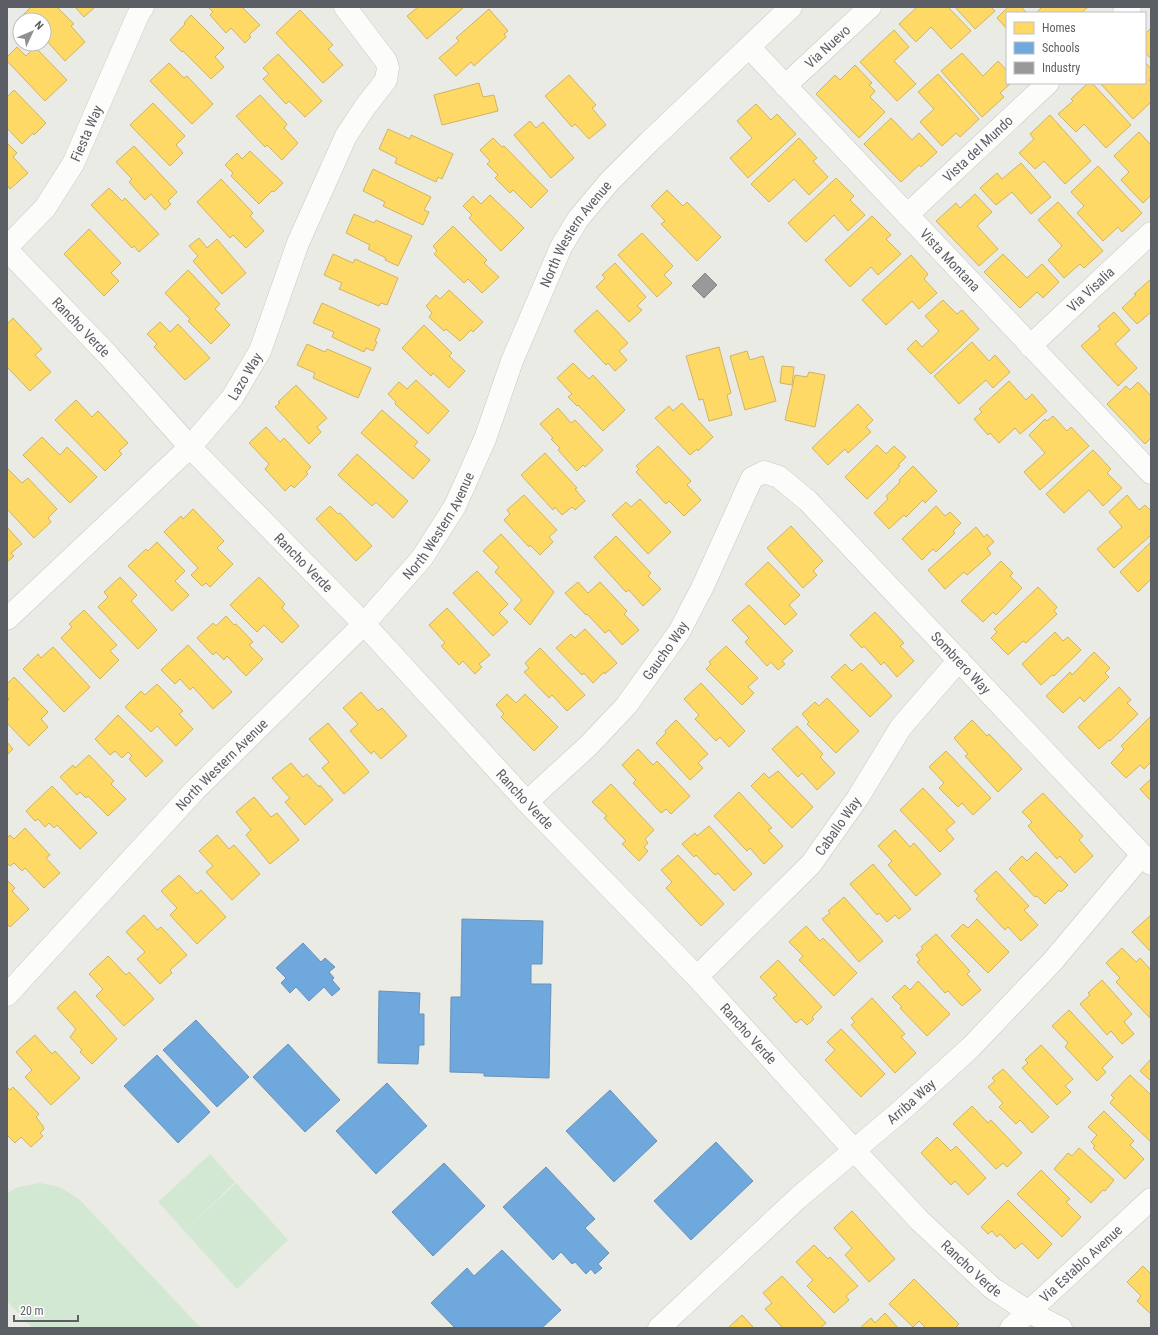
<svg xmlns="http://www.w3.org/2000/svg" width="1158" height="1335" viewBox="0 0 1158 1335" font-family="'Roboto Condensed',sans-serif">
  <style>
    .green { fill: #d3e8d2 }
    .homes { fill: #ffd966; stroke: #ceb465 }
    .schools { fill: #6fa8dc; stroke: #6992b8 }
    .industry { fill: #999; stroke: #868789 }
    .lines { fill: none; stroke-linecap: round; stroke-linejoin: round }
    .minor-casing { stroke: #c7c8c6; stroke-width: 23 }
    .minor { stroke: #fcfcfb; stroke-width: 22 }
    .labels { text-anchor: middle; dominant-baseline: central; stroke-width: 4; stroke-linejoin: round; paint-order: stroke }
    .street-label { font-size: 14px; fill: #5b5e64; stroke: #fff }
  </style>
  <rect width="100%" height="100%" fill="#ebebe6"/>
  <path class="green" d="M210,1154l25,28 -47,46 48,-45 26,28 -48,46 48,-46 26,29 -51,49 -79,-87z
    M40,1183l20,4 19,12 122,129h-169l-25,-27v-108l11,-6z"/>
  <path class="homes" d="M31,7h26l17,17 -3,2 14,16 -20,19 -21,-23v-18h-17l-4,-5z
    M75,7h20l-11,10z
    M208,7h34l18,18 -11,10 2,2 -6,6 -14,-15 -5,5 -16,-18 3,-3z
    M418,7h45v1l-36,31 -20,-23z
    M917,7h31l23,24 -20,18 -20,-22 -15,15 -17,-18z
    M955,7h36l4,4 -20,18z
    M1008,7h13l6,6h-20v16l-10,-11z
    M1042,7h46l-7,6h-45z
    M489,9l19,22 -4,3 2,3 -32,29 -3,-4 -15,14 -17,-18 20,-17 -3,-3z
    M300,10l33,35 -5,4 15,16 -20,18 -47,-50z
    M191,15l33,33 -9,9 9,10 -13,12 -28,-28 -1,1 -12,-12 15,-16 -1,-1z
    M1151,28v31l-6,-7v-18z
    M894,30l15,17 -15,14 22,23 -19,17 -37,-39z
    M17,47l9,9 9,-9 32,33 -22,21 -38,-40v-4z
    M962,53l21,23 15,-15 9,10v12h4l-11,10 4,4 -22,20 -41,-46z
    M278,54l44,47 -17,16 -16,-16 -3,3 -23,-25 6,-5 -6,-6z
    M1145,62l6,7v10l-2,1 2,2v20l-18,17 -33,-36h45z
    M169,63l15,15 3,-2 26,28 -21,20 -42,-43z
    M855,65l17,18 -3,2 6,6 -5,6 15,15 -26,26 -43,-44 19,-19 5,5z
    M938,74l41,45 -19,18 -4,-4 -14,13 -22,-24 14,-13 -16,-17z
    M569,75l27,30 -4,3 14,17 -17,14 -14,-15 -3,3 -27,-31z
    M479,83l4,14 11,-2 4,16 -56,14 -8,-30z
    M1088,83h4l39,42 -25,23 -22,-24 -8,8 -18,-18 15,-13 -2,-2z
    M14,90l32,33 -12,12 -1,-2 -11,11 -15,-16v-31z
    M260,95l27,29 -3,4 14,15 -16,17 -15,-15 -2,2 -29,-31z
    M153,103l32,33 -9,9 7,8 -13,13 -40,-41z
    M756,104l15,16 6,-6 19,20 -48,44 -18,-20 22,-20 -15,-17z
    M1050,115l41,46 -26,23 -21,-23 -9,8 -16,-16 15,-14 -4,-5z
    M891,118l21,22 7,-7 18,19 -16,15 -2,-2 -18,17 -37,-38z
    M530,121l6,7 7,-6 31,36 -23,20 -37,-43z
    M388,129l22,10 1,-4 42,19 -11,25 -4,-2 -2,5 -41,-19 2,-5 -18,-9z
    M1139,132l12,13v50l-8,8 -22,-23 8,-8 -15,-16z
    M493,138l9,9 2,-1 44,45 -17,17 -18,-18 -3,3 -15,-15 3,-3 -11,-11 3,-3 -10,-11z
    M799,138l18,20 -4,3 15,16 -19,18 -15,-16 -25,23 -18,-18z
    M7,143l10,10 -4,4 15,16 -18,16 -3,-4z
    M134,146l43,46 -9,9 3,3 -6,6 -14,-16 -6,6 -16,-18 3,-3 -16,-17z
    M250,151l33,32 -9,9 -2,-1 -13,13 -28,-28 2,-3 -8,-8 12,-12 5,6z
    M1021,163l30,34 -20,17 -19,-22 -16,13 -16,-17 17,-15 5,6z
    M1098,166l44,47 -20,19 -4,-5 -15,14 -26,-28 7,-7 -13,-14z
    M373,169l58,28 -7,13 5,2 -6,13 -40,-19 2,-4 -22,-11z
    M836,178l18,18 -4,4 15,15 -17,16 -14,-16 -28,27 -18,-19z
    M221,179l32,34 -3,3 14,15 -18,17 -13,-13 -3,3 -33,-36z
    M109,188l13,13 3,-3 34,36 -20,18 -5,-6 -2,2 -41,-43z
    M667,190l16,16 4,-4 34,35 -24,24 -36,-37 4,-3 -14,-15z
    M975,194l17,18 -15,14 21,23 -19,17 -43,-45 20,-18 4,5z
    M490,195l34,33 -23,23 -32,-33 3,-3 -9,-9 10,-10 8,8z
    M1058,202l45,49 -19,17 -4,-4 -16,14 -16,-18 14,-14 -24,-26z
    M354,214l20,9 2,-3 36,16 -14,30 -13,-6 1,-2 -18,-9 2,-4 -24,-12z
    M872,216l19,19 -5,4 15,15 -23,21 -7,-8 -21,20 -25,-27z
    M453,226l34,34 -3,3 15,14 -17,16 -14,-14 -4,4 -30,-29 3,-3 -4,-5z
    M89,229l32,34 -10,10 8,8 -15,15 -40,-42z
    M642,233l31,33 -9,9 8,8 -15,14 -39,-42z
    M199,238l8,10 10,-9 29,34 -24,21 -29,-33 5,-5 -9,-10z
    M333,254l20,9 2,-4 43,19 -11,27 -6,-2 -2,3 -40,-17 3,-6 -18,-8z
    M1003,254l24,24 15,-14 17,18 -16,16 -6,-6 -17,16 -36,-36z
    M911,255l17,19 -4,5 13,14 -18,16 -7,-8 -26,24 -24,-25z
    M615,263l31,34 -9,9 5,4 -13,12 -33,-35 9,-9 -3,-3z
    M188,270l32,34 -5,5 15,16 -19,19 -23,-23 2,-2 -25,-26z
    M1151,279v33l-14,12 -15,-16 14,-13 -2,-1z
    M449,290l34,32 -10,10 -2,-2 -11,11 -14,-12 -2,2 -15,-14 3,-4 -6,-7 10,-11 4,4z
    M943,300l14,14 5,-4 17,19 -48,45 -24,-25 9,-9 6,7 17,-16 -14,-15z
    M322,303l58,26 -5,12 2,1 -4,9 -7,-3 -2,4 -32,-15 2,-5 -21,-9z
    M597,310l31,33 -9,8 8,9 -12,11 -7,-8 -2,2 -32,-34z
    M1114,312l16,18 -15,14 22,24 -19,18 -37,-40 19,-17 -2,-3z
    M13,318l29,31 -7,6 16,17 -21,19 -23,-24v-43z
    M160,322l10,10 8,-8 32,34 -25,22 -31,-33 3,-3 -10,-10z
    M424,325l28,28 -3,3 16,15 -16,17 -16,-15 -2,3 -29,-28z
    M972,342l17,19 6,-6 15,17 -17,16 -7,-8 -27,24 -25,-28z
    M307,344l18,8 2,-3 44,19 -13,30 -45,-20 2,-5 -18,-8z
    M719,347l12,46 -4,2 5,20 -23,6 -6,-22 -4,1 -13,-44z
    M747,351l3,9 13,-4 13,45 -31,9 -15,-54z
    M573,363l16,16 4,-4 32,35 -22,21 -25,-26 -1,1 -9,-9 4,-3 -15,-16z
    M782,366l12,1 -2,18 -12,-2z
    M809,372l16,3 -10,52 -30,-7 10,-45 12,2z
    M416,380l33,31 -21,23 -33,-30 1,-2 -8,-8 11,-12 8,7z
    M1009,381l17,19 6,-6 15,17 -27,23 -5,-6 -16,15 -9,-10 -2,2 -14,-16 8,-7 -3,-3z
    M1138,382l13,14v42l-6,6 -38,-40 19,-18 4,4z
    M296,385l31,33 -10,9 4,5 -12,12 -34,-37 5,-4 -2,-1z
    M76,400l16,17 6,-6 30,32 -9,8 3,3 -17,17 -50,-51z
    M682,403l31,34 -15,14 -1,-2 -7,6 -35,-37 14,-12 4,5z
    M858,404l15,16 -7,7 5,5 -23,21 -3,-4 -17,16 -16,-17z
    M558,408l13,15 4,-3 28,30 -18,17 -2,-2 -6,6 -19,-21 2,-2 -9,-9 2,-1 -13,-14z
    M382,410l36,32 -4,4 16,14 -17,19 -52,-46z
    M1053,416l14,15 4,-4 18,19 -49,44 -16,-18 21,-19 -16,-18 16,-16 2,2z
    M266,427l14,15 4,-4 27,29 -5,5 2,2 -14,14 -3,-3 -6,6 -20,-22 4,-5 -20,-21z
    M42,437l18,18 7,-8 30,30 -27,26 -47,-48z
    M877,445l9,9 8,-8 12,11 -8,8 2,1 -33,33 -22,-22z
    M658,446l33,35 -4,4 14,15 -17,16 -15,-15 -3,3 -30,-32 3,-3 -3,-3z
    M1093,450l18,19 -4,4 15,15 -19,18 -14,-16 -25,23 -18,-19z
    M545,453l32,35 -2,1 10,12 -10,9 -3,-3 -10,8 -7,-8 -2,3 -32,-35z
    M357,454l51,47 -15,17 -17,-16 -4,4 -34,-31z
    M913,466l24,25 -12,12 -2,-3 -17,17 -2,-2 -15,14 -15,-16 14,-14 -2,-3 14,-14 -1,-2z
    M7,468l15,15 6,-5 29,31 -9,9 3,4 -17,16 -27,-29z
    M524,495l33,35 -8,7 4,5 -13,13 -10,-10 -1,2 -25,-27 6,-6 -3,-4z
    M1127,495l12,15 6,-5 6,6v24l-37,33 -17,-19 25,-22 -13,-15z
    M640,499l31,33 -23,22 -36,-39 14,-13 5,5z
    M330,506l8,8 2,-1 32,33 -16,15 -40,-42z
    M936,506l9,10 5,-4 11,11 -8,8 2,2 -19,19 -3,-3 -11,11 -20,-21z
    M193,509l31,32 -7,7 16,16 -23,23 -4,-4 -4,3 -11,-11 7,-7 -34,-36 17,-16 2,3z
    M791,526l32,35 -10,10 4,4 -14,13 -36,-40z
    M7,527l15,17 -11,9 3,3 -7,6z
    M976,527l8,10 3,-3 7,8 -7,6 4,6 -24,21 -3,-3 -19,17 -17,-19z
    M501,534l53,58 -24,33 -16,-16 8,-9 -27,-28 4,-5 -16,-16z
    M616,536l35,37 -3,3 13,13 -18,17 -14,-16 -3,2 -32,-35z
    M157,542l28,29 -10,10 14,14 -17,16 -44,-45 18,-17 2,2z
    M1151,542v37l-13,13 -18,-20z
    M1001,561l12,12 -3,3 12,12 -26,27 -3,-3 -10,10 -22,-21z
    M768,562l32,33 -11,10 8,9 -12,11 -40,-41z
    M477,571l31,33 -9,9 9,9 -15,14 -40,-43z
    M120,577l17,18 -6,6 26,29 -19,19 -40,-42 10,-10 -4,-5z
    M259,577l26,27 -3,4 17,18 -17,17 -18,-18 -7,7 -27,-27z
    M578,582l10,11 12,-11 27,29 -3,3 15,16 -17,15 -13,-15 -4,3 -18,-19 -1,1 -21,-22z
    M1038,587l19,20 -3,4 3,3 -31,29 -3,-2 -15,14 -17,-17 6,-6 -3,-3z
    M749,605l44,46 -11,10 3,3 -7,6 -7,-8 -4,4 -22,-24 4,-4 -17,-18z
    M447,608l43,47 -11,9 3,3 -7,7 -12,-13 -4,4 -18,-19 4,-3 -16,-18z
    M84,610l33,35 -7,6 9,9 -19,19 -39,-41 11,-11 -3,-3z
    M875,612l29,31 -4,3 14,15 -17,16 -13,-15 -3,3 -17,-19 -2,2 -12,-13z
    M226,616l8,9 2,-1 17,18 -4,3 14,14 -17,17 -19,-20 -3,4 -8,-8 -3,3 -16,-17 16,-15 3,3z
    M585,629l32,34 -12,11 -1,-2 -11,11 -9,-10 -2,2 -26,-27 15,-14 4,4z
    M1055,632l8,9 5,-4 13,13 -27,26 -2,-1 -11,10 -19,-21z
    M188,645l44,47 -19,17 -20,-22 -3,3 -10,-11 -5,5 -14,-14z
    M726,646l32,32 -10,9 6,6 -12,12 -36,-36 5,-5 -2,-2z
    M53,647l37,40 -26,25 -41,-43 15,-15 3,4z
    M540,648l45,47 -18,16 -15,-16 -3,3 -25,-26 5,-4 -4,-5z
    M1094,652l16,16 -5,5 4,4 -25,25 -4,-5 -17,16 -17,-17 24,-24 2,3z
    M861,663l31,33 -22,21 -39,-40 14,-13 7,7z
    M14,677l34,35 -7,7 7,8 -19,19 -22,-23v-21l2,-3 -2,-2v-13z
    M701,683l44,48 -16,16 -9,-10 -4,4 -21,-22 4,-4 -15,-16z
    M157,684l26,27 -4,3 14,15 -17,17 -19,-20 -6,6 -26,-25 16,-16 4,4z
    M1119,687l12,13 -4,3 11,11 -28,27 -1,-1 -10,9 -21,-22z
    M361,692l17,19 4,-3 25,28 -26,23 -7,-8 -3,3 -21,-23 8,-7 -15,-16z
    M507,694l9,9 9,-9 33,33 -24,24 -33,-34 3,-3 -8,-9z
    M827,698l32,33 -23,22 -29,-29 2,-2 -7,-8 13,-12 4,4z
    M118,715l45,46 -17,16 -17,-18 3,-3 -4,-4 -6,6 -7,-7 -5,4 -15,-16z
    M1151,716v46l-7,7 -4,-4 -14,13 -15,-15 13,-14 -3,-3z
    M676,720l32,34 -10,9 5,5 -13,12 -34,-37 10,-10 -1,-2z
    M972,720l15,16 2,-2 33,35 -24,23 -33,-36 3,-2 -14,-16z
    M328,723l41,49 -25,22 -22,-26 7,-6 -20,-23z
    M797,726l26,28 -3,3 15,16 -18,17 -15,-17 -4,4 -26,-28z
    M7,742l6,7 -6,6z
    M638,749l15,16 4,-4 33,35 -19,18 -5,-5 -5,4 -28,-30 3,-3 -14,-15z
    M946,751l45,47 -18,17 -11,-12 -4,4 -19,-19 5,-5 -15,-16z
    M89,755l25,26 -3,3 15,15 -18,17 -20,-20 -2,2 -6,-6 -3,3 -17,-18 13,-12 2,3z
    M291,763l12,14 4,-3 12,13 1,-2 13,15 -28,25 -20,-23 5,-4 -18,-20z
    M778,771l35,36 -21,21 -41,-42 13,-13 5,5z
    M1151,779v22l-11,-12z
    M611,784l43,46 -9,9 3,4 -4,4 4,4 -9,10 -17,-17 4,-3 -22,-23 3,-2 -15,-14z
    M52,786l45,47 -17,16 -23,-24 -3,3 -5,-5 -4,4 -7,-8 -3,2 -9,-10z
    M923,788l32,34 -9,8 8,9 -14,13 -40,-42z
    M739,792l33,36 -4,2 15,16 -19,18 -14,-16 -3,3 -33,-35z
    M1043,793l40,43 -4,4 14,16 -18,17 -15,-17 -3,3 -29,-33 4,-4 -10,-10z
    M254,797l17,20 6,-4 22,27 -29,24 -24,-29 5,-5 -15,-18z
    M709,826l43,48 -18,17 -16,-18 -3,2 -19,-20 -2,2 -12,-13 13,-11 2,3z
    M25,828l25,27 -4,3 14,15 -16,15 -19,-20 -3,3 -8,-8 -4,3 -3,-3v-25l3,-3 4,4z
    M895,830l15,17 4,-4 27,31 -25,22 -28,-31 4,-4 -14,-15z
    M217,835l12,14 5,-4 26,29 -28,26 -26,-28 7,-6 -14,-15z
    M1036,852l32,33 -7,7 -2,-2 -14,14 -8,-8 -2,1 -26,-28 13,-13 5,5z
    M678,855l46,49 -23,22 -35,-38 6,-6 -11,-12z
    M873,864l38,45 -12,10 -4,-4 -8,7 -8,-9 -2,2 -27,-31z
    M996,871l33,35 -5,4 14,15 -17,16 -13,-14 -3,3 -29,-31 3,-3 -5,-5z
    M179,875l18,19 4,-4 25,27 -29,27 -27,-29 7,-7 -16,-17z
    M7,880l8,8 -3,3 17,18 -19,18 -3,-3z
    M844,897l39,44 -24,21 -37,-43 8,-6 -2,-2z
    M144,915l13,15 4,-3 26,28 -17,15 2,3 -12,11 -23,-25 8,-7 -19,-20z
    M1151,915v37l-19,-20z
    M977,919l32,33 -21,21 -37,-37 12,-12 5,4z
    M806,926l14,15 3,-3 34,35 -23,23 -35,-36 4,-4 -14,-14z
    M936,934l34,37 -3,3 14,16 -19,16 -14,-15 -3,2 -28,-31 3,-2 -4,-5 7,-6 -2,-2z
    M1122,948l14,14 4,-4 11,12 -1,48 -34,-36 4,-4 -14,-15z
    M108,956l18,19 3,-3 25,27 -30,27 -28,-30 7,-7 -14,-15z
    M778,960l44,47 -10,10 2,2 -7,6 -6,-6 -5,4 -23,-25 4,-3 -17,-18z
    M1102,980l30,34 -8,8 10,12 -12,10 -11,-13 -4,4 -27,-31 10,-9 -2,-2z
    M918,981l32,33 -23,22 -27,-28 2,-1 -10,-10 13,-12 5,5z
    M75,991l42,48 -25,25 -12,-12 2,-2 -12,-13 6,-8 -19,-21z
    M872,998l33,36 -4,3 15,16 -21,20 -44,-48 4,-3 -4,-4z
    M1069,1010l44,47 -11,11 4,4 -9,9 -32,-34 3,-4 -16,-17z
    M841,1029l44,45 -24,23 -36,-37 10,-10 -8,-8z
    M35,1035l17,19 3,-3 25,27 -29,27 -26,-28 7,-7 -16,-18z
    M1041,1045l32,34 -8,7 6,6 -14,13 -35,-37 6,-5 -3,-3z
    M1151,1059v22l-11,-10z
    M1003,1069l46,48 -17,16 -12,-13 -4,4 -17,-17 4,-4 -15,-16 7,-6 -3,-3z
    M1130,1075l21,20v47l-41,-39 4,-5 -3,-3z
    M7,1087l3,3 3,-3 26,27 -3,3 7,9v1l1,2 -4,4 3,3 -12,11 -10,-10 -6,6 -8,-8z
    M972,1106l16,17 3,-3 31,33 -15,14 -4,-4 -7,6 -43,-45z
    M1104,1111l30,30 -4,4 14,14 -19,20 -32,-31 2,-2 -4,-4 6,-7 -9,-8z
    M937,1137l14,14 5,-5 30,32 -18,17 -13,-14 -4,4 -30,-32z
    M1079,1148l35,32 -9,11 -2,-1 -12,13 -37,-34 14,-16 4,3z
    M1041,1170l29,29 -4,3 15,15 -19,20 -45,-43z
    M1008,1200l44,44 -14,15 -16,-16 -7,6 -15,-15 -3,3 -5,-6 -4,3 -7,-7z
    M852,1211l43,48 -26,23 -24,-27 7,-7 -18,-20z
    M814,1245l14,14 2,-2 28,29 -12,10 3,4 -15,13 -27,-27 6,-6 -17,-18z
    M1143,1266l8,8v40l-14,-13 4,-5 -14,-14z
    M782,1276l44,47 -6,5h-37l-18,-19 7,-6 -9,-10z
    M914,1279l45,45 -4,4h-29l-7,-7 -6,6 -24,-23z
    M885,1313l13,15h-38l11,-10 4,5z
    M742,1315l12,13h-26z"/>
  <path class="schools" d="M462,919l81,2 -1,43h-11v20h20l-2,94 -65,-2v-3l-34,-1 1,-75h10z
    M303,943l18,19 4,-4 10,9 -6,5 5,6 -2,2 8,9 -8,7 -8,-9 -15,14 -13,-14 -6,6 -9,-10 5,-5 -10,-10z
    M379,991l41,2 -1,21h5v31h-5l-1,19 -40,-1z
    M196,1020l53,57 -32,30 -54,-57z
    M288,1044l52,56 -35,32 -52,-55z
    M157,1055l53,57 -32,31 -54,-57z
    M387,1083l40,43 -51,48 -40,-43z
    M610,1090l47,51 -43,41 -48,-51z
    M716,1142l37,39 -62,59 -37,-39z
    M444,1163l41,43 -52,50 -41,-44z
    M546,1167l49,52 -10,9 24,25 -11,11 4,4 -7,6 -4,-5 -5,5 -11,-12 -3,2 -11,-12 -8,8 -50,-53z
    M502,1250l59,60 -19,18h-87l-24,-25 36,-35 7,8z"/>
  <path class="industry" d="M705,273l12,12 -13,13 -12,-12z"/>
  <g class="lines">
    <g class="minor-casing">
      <g id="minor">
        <path d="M1124,13l6,-6"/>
        <path id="s1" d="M749,47l402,426"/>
        <path id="s2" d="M785,86l85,-79"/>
        <path id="s3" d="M907,215l141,-132"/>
        <path id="s4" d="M7,247l38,-39 28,-44 65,-149 5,-8"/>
        <path id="s5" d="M7,250l101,105 82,92 174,177 163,178 170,175 157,173 66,71 72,67 37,24 32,16"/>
        <path id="s6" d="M1030,346l121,-113"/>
        <path id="s7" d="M7,619l183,-172 42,-49 28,-47 38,-108 48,-107 19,-29 21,-27 2,-12 -2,-7 -41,-54"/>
        <path id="s8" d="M527,802l62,-57 37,-39 53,-74 24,-46 49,-108 12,-6 15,5 29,24 343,363"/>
        <path id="s9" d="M697,977l114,-113 46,-65 44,-72 58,-67"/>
        <path id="s10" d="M7,995l188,-205 169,-166 58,-66 33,-52 30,-67 27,-78 49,-114 17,-28 31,-37 40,-40 142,-135"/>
        <path id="s11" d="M659,1328l139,-130 105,-89 68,-62 81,-85 90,-107"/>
        <path id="s12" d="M1011,1328l140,-129"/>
      </g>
    </g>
    <use href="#minor" class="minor"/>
  </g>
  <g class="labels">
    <g class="street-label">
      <text stroke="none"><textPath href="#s2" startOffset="58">Via Nuevo</textPath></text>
      <text stroke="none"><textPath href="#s4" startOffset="140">Fiesta Way</textPath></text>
      <text stroke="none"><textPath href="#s3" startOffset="97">Vista del Mundo</textPath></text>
      <text stroke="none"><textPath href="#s10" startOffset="963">North Western Avenue</textPath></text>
      <text stroke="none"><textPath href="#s1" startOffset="293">Vista Montana</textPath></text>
      <text stroke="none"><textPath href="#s6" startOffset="83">Via Visalia</textPath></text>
      <text stroke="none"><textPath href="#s5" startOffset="107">Rancho Verde</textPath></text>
      <text stroke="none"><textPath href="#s7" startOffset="341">Lazo Way</textPath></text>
      <text stroke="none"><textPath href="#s10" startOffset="639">North Western Avenue</textPath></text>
      <text stroke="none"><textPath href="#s5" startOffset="431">Rancho Verde</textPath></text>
      <text stroke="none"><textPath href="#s8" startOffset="206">Gaucho Way</textPath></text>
      <text stroke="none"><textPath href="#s8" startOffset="689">Sombrero Way</textPath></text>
      <text stroke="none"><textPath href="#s10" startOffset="315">North Western Avenue</textPath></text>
      <text stroke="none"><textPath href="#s5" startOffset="755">Rancho Verde</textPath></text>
      <text stroke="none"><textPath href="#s9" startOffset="207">Caballo Way</textPath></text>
      <text stroke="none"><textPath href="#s5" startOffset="1079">Rancho Verde</textPath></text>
      <text stroke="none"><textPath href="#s11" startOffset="339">Arriba Way</textPath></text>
      <text stroke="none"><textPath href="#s12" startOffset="95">Via Establo Avenue</textPath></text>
      <text stroke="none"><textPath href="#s5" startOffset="1403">Rancho Verde</textPath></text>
    </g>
  </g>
  <rect width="1158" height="1335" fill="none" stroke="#5b5e64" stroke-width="16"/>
  <rect x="1006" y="12" width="140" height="72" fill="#ffffff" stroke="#bdbfc1"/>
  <rect x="1014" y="22" width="20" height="12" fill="#ffd966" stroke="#bdbfc1"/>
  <text x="1042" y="32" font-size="12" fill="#5b5e64">Homes</text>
  <rect x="1014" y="42" width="20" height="12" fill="#6fa8dc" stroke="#bdbfc1"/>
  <text x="1042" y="52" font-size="12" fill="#5b5e64">Schools</text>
  <rect x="1014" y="62" width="20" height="12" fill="#999999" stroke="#bdbfc1"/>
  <text x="1042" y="72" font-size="12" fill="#5b5e64">Industry</text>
  <g transform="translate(32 32) rotate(46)"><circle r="19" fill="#ffffff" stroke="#bdbfc1"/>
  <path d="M0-3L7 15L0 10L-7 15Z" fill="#8d8f92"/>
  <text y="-6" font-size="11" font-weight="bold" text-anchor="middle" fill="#5b5e64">N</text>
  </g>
  <path d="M14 1315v6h64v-6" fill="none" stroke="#5b5e64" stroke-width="2"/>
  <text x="20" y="1315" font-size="12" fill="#5b5e64" stroke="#ffffff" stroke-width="3" paint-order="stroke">20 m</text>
</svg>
